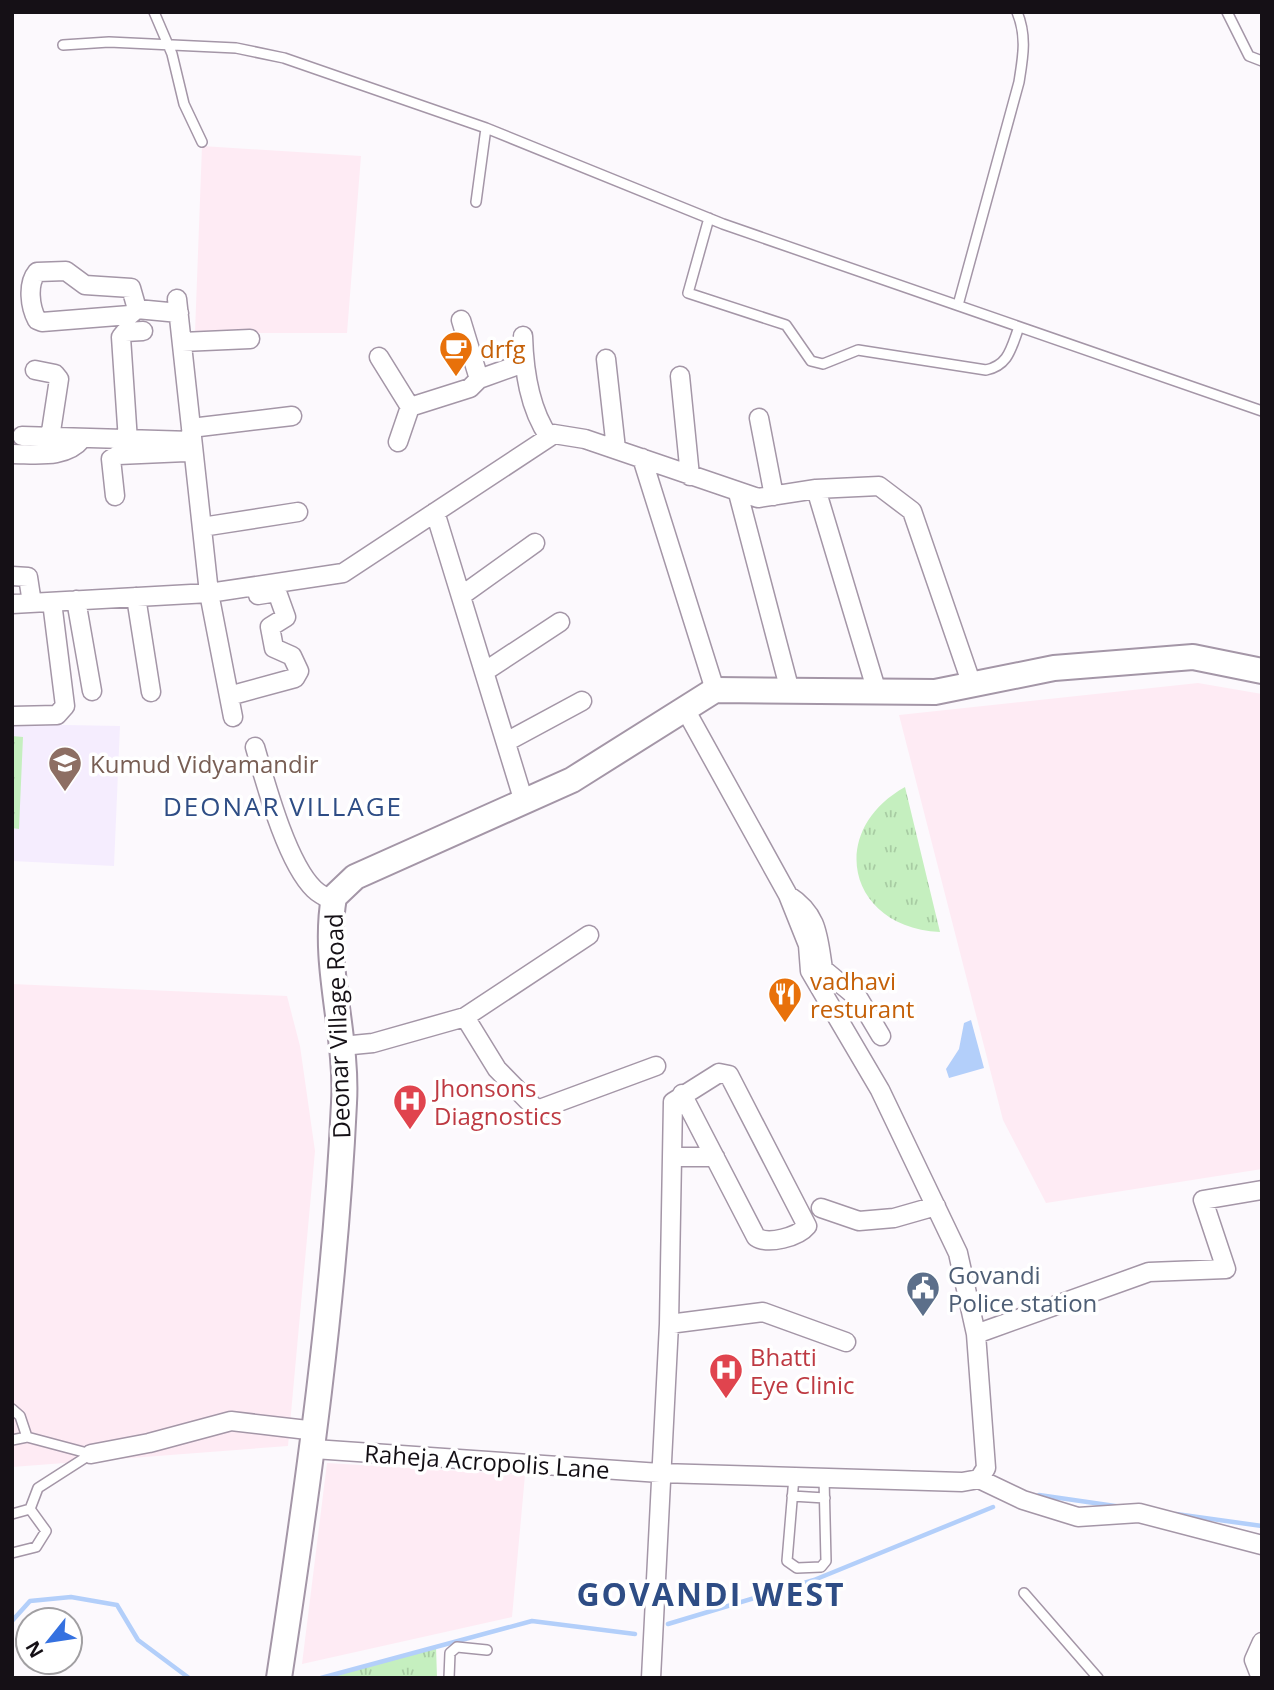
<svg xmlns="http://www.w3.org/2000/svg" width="1274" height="1690" viewBox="0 0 1274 1690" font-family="'Open Sans',sans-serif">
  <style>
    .industrial { fill: #feebf4 }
    .education { fill: #f5edfe }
    .park { fill: url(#park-tufts) }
    .water { fill: #b3cffa }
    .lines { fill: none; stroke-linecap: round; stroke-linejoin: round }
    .stream { stroke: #b3cffa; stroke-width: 4.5 }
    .lane-casing { stroke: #a496a7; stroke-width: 12 }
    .street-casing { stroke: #a496a7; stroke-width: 21 }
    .secondary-casing { stroke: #a496a7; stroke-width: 28 }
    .lane { stroke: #fff; stroke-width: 9 }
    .street { stroke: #fff; stroke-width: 18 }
    .secondary { stroke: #fff; stroke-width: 24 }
    .labels { text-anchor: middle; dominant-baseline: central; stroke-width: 7; stroke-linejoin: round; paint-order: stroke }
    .food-label { font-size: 24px; fill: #c56008; stroke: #fff; text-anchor: start }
    .education-label { font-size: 24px; fill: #785e54; stroke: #fff; text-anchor: start }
    .street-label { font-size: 24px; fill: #151016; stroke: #fff }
    .health-label { font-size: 24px; fill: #be3a42; stroke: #fff; text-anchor: start }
    .service-label { font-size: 24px; fill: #4e5e75; stroke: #fff; text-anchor: start }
    .neighbourhood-label { font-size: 26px; letter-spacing: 2px; fill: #2e4d85; stroke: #fff }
    .district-label { font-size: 32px; font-weight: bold; letter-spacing: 2px; fill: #2e4d85; stroke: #fff }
  </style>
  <defs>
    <pattern id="park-tufts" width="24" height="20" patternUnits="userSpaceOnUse" patternTransform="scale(1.75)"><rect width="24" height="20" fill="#c5efbf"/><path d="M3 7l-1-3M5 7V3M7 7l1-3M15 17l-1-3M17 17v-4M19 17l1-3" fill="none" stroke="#a8cca3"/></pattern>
  </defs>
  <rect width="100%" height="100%" fill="#fcf9fd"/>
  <path class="industrial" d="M202,146l159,10 -14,177h-152z
    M1198,683l64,11v475l-216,34 -43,-83 -104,-405z
    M12,984l275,12 13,50 15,105 -27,295 -276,21z
    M327,1463l198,12 -13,142 -210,47z"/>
  <path class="education" d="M12,724l108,2 -6,140 -102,-5z"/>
  <path class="park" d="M12,736l11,1 -4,92 -7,-1z
    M905,787l35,145c-91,-4 -115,-100 -35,-145z
    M436,1646l1,32 -109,-2z"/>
  <path class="water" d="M971,1020l13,48 -35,10 -3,-9 13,-20 5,-26z"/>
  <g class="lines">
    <path class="stream" d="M1039,1495l83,12
      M1176,1514l86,12
      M12,1621l18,-20 41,-4 46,8 21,35 51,38
      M668,1624l146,-44 179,-73
      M321,1678l211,-57 103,13"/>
    <g class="lane-casing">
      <path id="lane" d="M154,12l18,42 12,50 18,38
        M1227,12l22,44 13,5
        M63,45l46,-3 127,6 48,10 202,70 237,96 539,187
        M476,202l10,-74
        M709,218l-21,75 98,32 25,36 12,3 35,-14 128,20c23,-5 25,-22 33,-43
        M958,305l61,-223c4,-25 8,-46 -2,-70
        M12,1409l8,7 7,21
        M12,1440l15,-3 64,17
        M794,1477l-7,84 10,7 24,-1 5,-6 -2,-83
        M792,1496l33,2
        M30,1509l8,-21 53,-34
        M12,1514l18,-5 16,22 -10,16 -24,6
        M1024,1593l74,85
        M449,1678l1,-25 7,-6 30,3"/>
    </g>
    <g class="street-casing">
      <path id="street" d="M177,299l32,294 24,124
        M137,309l-6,-21 -46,-3 -19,-14 -29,1c-10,12 -7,35 0,48l5,2 88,-7 7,-6 42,4
        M461,320l18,59
        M523,336c1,35 6,72 26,101
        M182,342l68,-3
        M379,357l31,50
        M606,359l10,90
        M35,370l20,4 4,5 -9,59
        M680,376l10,100
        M759,418l15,78
        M191,428l101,-12
        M22,436l170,5
        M128,441l-7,-104 4,-5 18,-1
        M398,442l12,-35 60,-19 9,-9 45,-16
        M12,454c24,0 54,5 70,-15
        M642,458l73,232
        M816,489l61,203
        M738,493l52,198
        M115,496l-4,-37 7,-4 68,-3
        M435,512l89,290
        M202,527l96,-15
        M12,576l16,1 4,26
        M461,596l74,-53
        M136,597l15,95
        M76,600l16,91
        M12,604l197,-11 134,-20 211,-139 31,5 173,59 58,-9 63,-3 33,25 60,174
        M484,672l76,-50
        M229,696l66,-18 4,-7 -7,-15 -18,-8 -4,-21 16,-10 -9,-25 -19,3
        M685,709l103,186 20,50 2,26 70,119 78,163 18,81
        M12,716l45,-1 8,-9 -13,-104
        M506,742l76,-41
        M255,747c11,38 32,116 59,142 5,5 13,9 19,12
        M788,895c30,19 30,41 35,74l36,30 22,37
        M465,1017l124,-82
        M342,1046l31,-3 92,-26 32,52 40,41 119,-44
        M672,1157h43
        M821,1208l38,13 35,-3 42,-12
        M669,1324l94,-12 83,30
        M314,1449l346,24 302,9 17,-3 7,-11 -10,-134 173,-62 77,-3 -23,-69 59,-10
        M91,1454l58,-11 82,-22 85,10
        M979,1479l44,21 55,17 61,-4 123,32
        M651,1678l18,-354 4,-222 46,-29 10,2 78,151c-9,11 -39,19 -51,11l-74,-143
        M1261,1678l-7,-18 8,-18"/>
    </g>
    <g class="secondary-casing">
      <path id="secondary" d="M279,1678c29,-191 56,-382 65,-575 4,-69 -22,-137 -10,-206l21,-20 217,-97 143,-90 220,2 119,-24 139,-11 69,14"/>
    </g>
    <use href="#lane" class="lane"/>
    <use href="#street" class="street"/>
    <use href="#secondary" class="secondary"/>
  </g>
  <defs>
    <g id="cafe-pin" transform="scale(1.75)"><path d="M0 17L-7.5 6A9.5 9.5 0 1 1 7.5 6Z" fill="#e8710a" stroke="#fff"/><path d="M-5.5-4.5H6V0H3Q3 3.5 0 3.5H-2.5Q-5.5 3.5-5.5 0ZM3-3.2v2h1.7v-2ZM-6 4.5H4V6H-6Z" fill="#fff"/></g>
    <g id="school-pin" transform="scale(1.75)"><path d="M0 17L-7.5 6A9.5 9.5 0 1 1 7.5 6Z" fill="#8d6e63" stroke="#fff"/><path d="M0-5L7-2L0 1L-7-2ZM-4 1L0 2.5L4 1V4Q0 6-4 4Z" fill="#fff"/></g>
    <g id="restaurant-pin" transform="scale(1.75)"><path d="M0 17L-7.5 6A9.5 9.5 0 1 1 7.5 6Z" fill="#e8710a" stroke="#fff"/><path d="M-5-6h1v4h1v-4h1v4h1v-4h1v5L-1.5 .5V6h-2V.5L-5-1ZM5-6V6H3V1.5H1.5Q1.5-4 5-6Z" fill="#fff"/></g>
    <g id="hospital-pin" transform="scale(1.75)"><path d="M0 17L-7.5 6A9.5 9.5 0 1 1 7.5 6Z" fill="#e0444e" stroke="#fff"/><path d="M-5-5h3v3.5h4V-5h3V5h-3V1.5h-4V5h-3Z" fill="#fff"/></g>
    <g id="civic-pin" transform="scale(1.75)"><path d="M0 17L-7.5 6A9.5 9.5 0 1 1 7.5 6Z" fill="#5c6f8a" stroke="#fff"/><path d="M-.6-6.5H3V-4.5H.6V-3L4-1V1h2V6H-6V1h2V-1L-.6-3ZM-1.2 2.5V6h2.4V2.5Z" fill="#fff"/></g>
  </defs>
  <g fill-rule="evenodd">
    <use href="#cafe-pin" x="456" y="348"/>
    <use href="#school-pin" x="65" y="763"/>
    <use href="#restaurant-pin" x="785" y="994"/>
    <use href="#hospital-pin" x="410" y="1101"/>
    <use href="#civic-pin" x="923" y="1288"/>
    <use href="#hospital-pin" x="726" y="1370"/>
  </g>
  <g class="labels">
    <g class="food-label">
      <text x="480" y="348">drfg</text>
      <text x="810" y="980">vadhavi<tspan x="810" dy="28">resturant</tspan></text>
    </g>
    <g class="education-label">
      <text x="90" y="763">Kumud Vidyamandir</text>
    </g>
    <g class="street-label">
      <text transform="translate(337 1026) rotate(-92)">Deonar Village Road</text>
      <text transform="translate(487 1461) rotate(4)">Raheja Acropolis Lane</text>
    </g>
    <g class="health-label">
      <text x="434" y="1087">Jhonsons<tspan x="434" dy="28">Diagnostics</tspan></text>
      <text x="750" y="1356">Bhatti<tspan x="750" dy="28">Eye Clinic</tspan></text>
    </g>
    <g class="service-label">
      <text x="948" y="1274">Govandi<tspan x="948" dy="28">Police station</tspan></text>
    </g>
    <g class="neighbourhood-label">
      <text x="283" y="806">DEONAR VILLAGE</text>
    </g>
    <g class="district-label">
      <text x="711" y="1593">GOVANDI WEST</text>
    </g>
  </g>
  <rect width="1274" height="1690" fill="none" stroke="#151016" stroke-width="28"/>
  <g transform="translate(49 1641) rotate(240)"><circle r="33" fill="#ffffff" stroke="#a19fa2" stroke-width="2"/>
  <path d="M0-5L12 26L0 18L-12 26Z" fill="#3571e0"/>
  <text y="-10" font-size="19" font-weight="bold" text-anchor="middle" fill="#151016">N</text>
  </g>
</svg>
